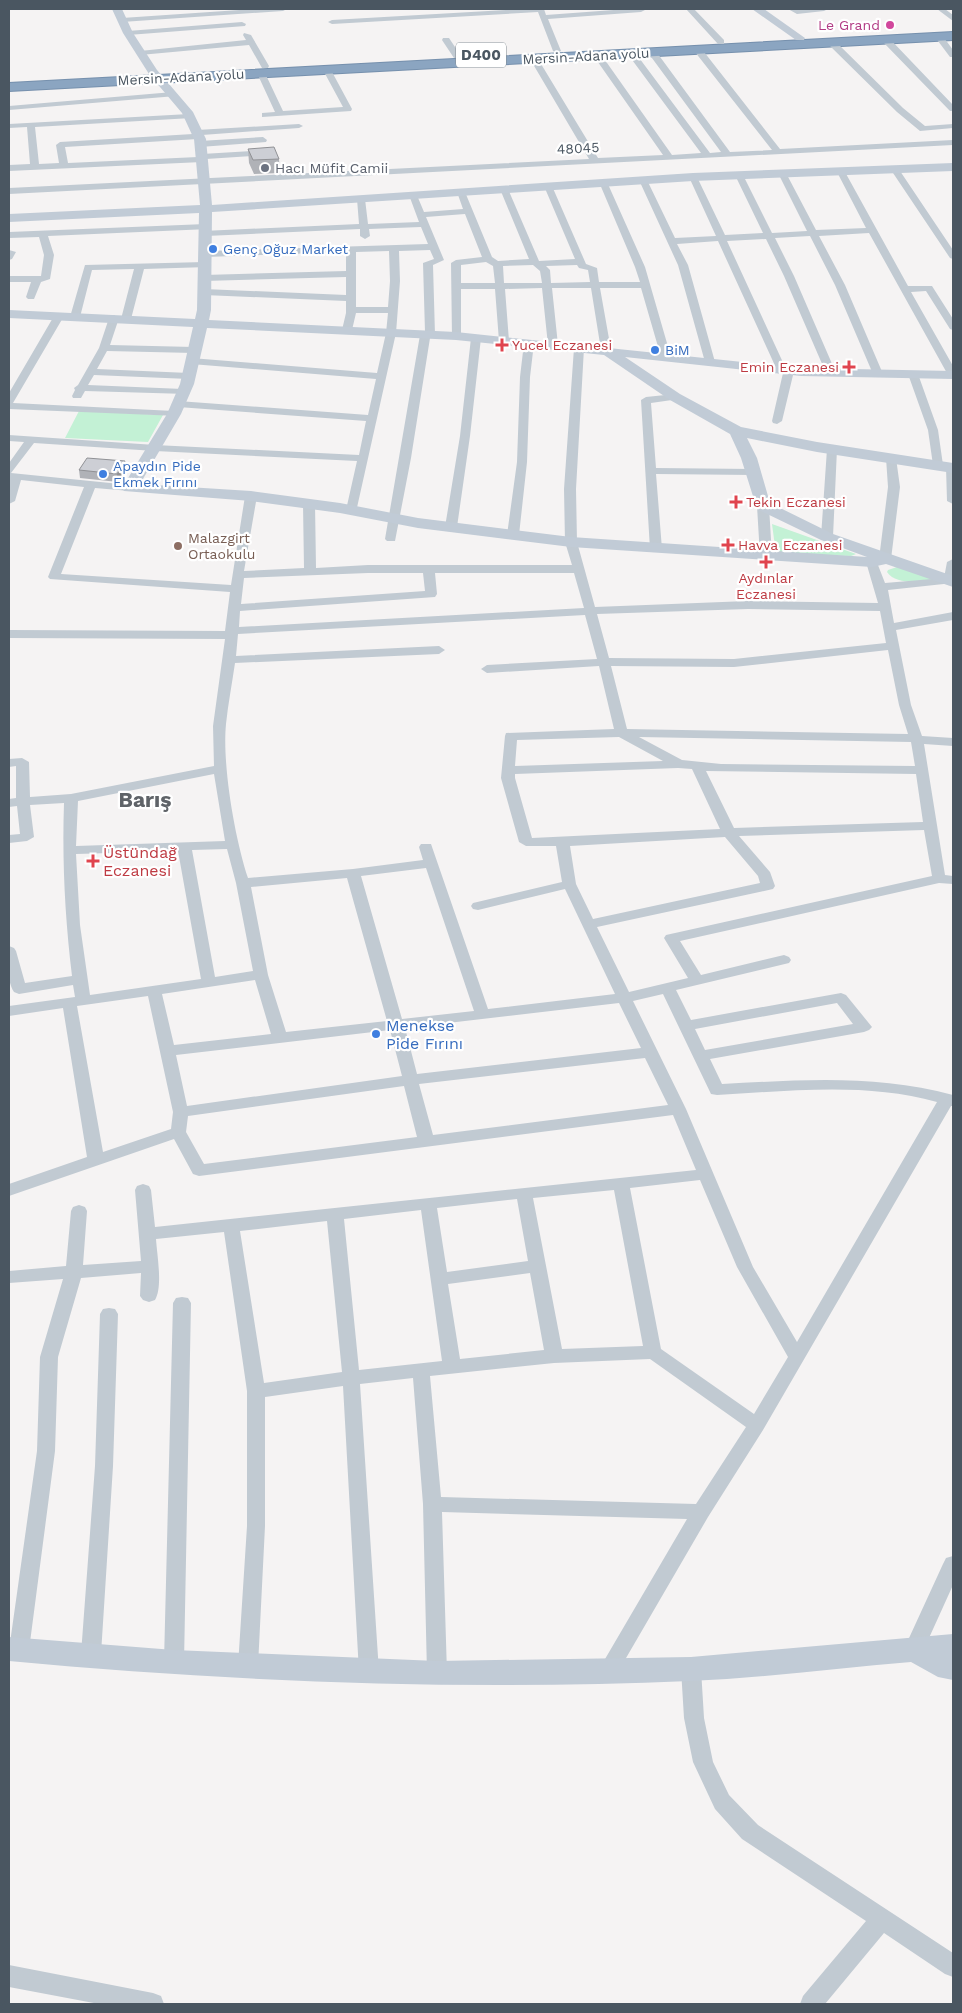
<svg xmlns="http://www.w3.org/2000/svg" width="962" height="2013" viewBox="0 0 962 2013" font-family="'Work Sans',sans-serif">
  <style>
    .green { fill: #c3f1d5 }
    .lines { fill: none; stroke-linecap: round; stroke-linejoin: round }
    .highway-casing { stroke: #7690ad; stroke-width: 2 }
    .street { fill: #c1cad2; fill-rule: evenodd }
    .secondary { fill: #c1cbd6; fill-rule: evenodd }
    .highway { fill: #8ba5c1; fill-rule: evenodd }
    .wall { fill: #b0b2b7 }
    .shaded-wall { fill: #909195 }
    .building { fill: #cdcfd5; stroke: #909195 }
    .hotel-dot { fill: #d1479c; stroke: #fff; stroke-width: 2 }
    .worship-dot { fill: #6b7280; stroke: #fff; stroke-width: 2 }
    .shop-dot { fill: #3f7fe0; stroke: #fff; stroke-width: 2 }
    .health-dot { fill: #e0444e; stroke: #fff; stroke-width: 2 }
    .education-dot { fill: #8d6e63; stroke: #fff; stroke-width: 2 }
    .labels { text-anchor: middle; dominant-baseline: central; stroke-width: 4.5; stroke-linejoin: round; paint-order: stroke }
    .far-hotel-label { font-size: 14px; fill: #b23c85; stroke: #fff; text-anchor: end }
    .far-street-label { font-size: 14px; fill: #4a5661; stroke: #fff }
    .far-worship-label { font-size: 14px; fill: #5b616d; stroke: #fff; text-anchor: start }
    .far-shop-label { font-size: 14px; fill: #366cbe; stroke: #fff; text-anchor: start }
    .far-health-label { font-size: 14px; fill: #be3a42; stroke: #fff; text-anchor: start }
    .far-education-label { font-size: 14px; fill: #785e54; stroke: #fff; text-anchor: start }
    .shield { fill: #fff; stroke: #808990; stroke-width: 1 }
    .shield-label { font-size: 15px; font-weight: bold; fill: #4a5661 }
    .health-label { font-size: 16px; fill: #be3a42; stroke: #fff; text-anchor: start }
    .shop-label { font-size: 16px; fill: #366cbe; stroke: #fff; text-anchor: start }
    .district-label { font-size: 21px; font-weight: bold; fill: #5f6368; stroke: #fff }
  </style>
  <rect width="100%" height="100%" fill="#f5f3f3"/>
  <path class="green" d="M79,411l84,4 -15,27 -83,-4z
    M772,524l84,30 -5,2 -75,-2z
    M897,567l36,12 -2,2c-14,0 -35,4 -44,-9l1,-2z"/>
  <g class="lines">
    <g class="highway-casing">
      <path id="highway" d="M953,32v8l-944,51v-8z"/>
    </g>
    <path class="street" d="M254,9h33l-4,2 -161,11 -4,-2 4,-2z
      M524,9h20l2,6 81,-6 18,1 -4,2 -93,7 13,32 -4,2 -4,-2 -15,-39 -206,12 -4,-2 4,-2z
      M686,9h8l30,31v4h-6z
      M788,9h40l-4,2 -27,3z
      M937,9h8l8,6v6z
      M242,22l4,2 -1,2 -117,9 -4,-2 4,-2z
      M244,33l7,2 18,31 -1,2h-6l-13,-23 -109,10 -4,-2 4,-2 106,-11 -3,-5z
      M936,35h6l11,15v7h-3l-15,-20z
      M443,38h6l12,18 -1,2h-6l-12,-18z
      M883,38h6l64,67v6h-3l-67,-69z
      M829,41h6l68,67 22,18 28,-2v4l-33,3 -23,-19 -68,-67z
      M695,48h6l79,101 173,-9v5l-944,49v-6l580,-29 -59,-100 4,-2 4,2 60,99 65,-3 -70,-100 4,-2h3l72,102 29,-2 -74,-100 4,-2h3l76,102 11,-1 -72,-98v-4h6l75,102 42,-2 -77,-98z
      M324,68l7,2 21,39 -1,2 -89,6v-4l13,-1 -18,-39 4,-2 4,2 18,38 60,-4 -20,-37z
      M173,92h3v4l-167,14v-4z
      M189,114l4,2 -1,2 -157,9 4,37 20,-1 -3,-18 4,-3 133,-8 4,-4 102,-6 4,2 -4,2 -97,7 -4,4 -133,8 3,16 130,-6 4,-3 69,-4 1,2 -4,3 -62,4 -4,3 -193,9v-6l21,-1 -3,-37 -18,1v-4z
      M263,137l4,3 -1,2 -66,5 -4,-3 4,-3z
      M895,167l3,1 55,82v9l-3,-1 -59,-88z
      M841,169l4,3 63,114h24l21,33v11l-3,-1 -24,-38 -15,1 42,74v12l-5,-3 -79,-142 -50,3 26,49 38,89 -5,3 -5,-3 -38,-89 -25,-49 -35,2 19,38 42,97 -5,3 -5,-3 -42,-97 -18,-37 -39,2 59,128h7l1,2 -12,50 -5,3 -4,-1 -1,-2 11,-48 -6,-3 -59,-129 -41,3 11,21 27,97 -5,3 -5,-3 -27,-97 -39,-85 4,-3 4,3 28,58 41,-2 -27,-59 4,-3 4,3 28,58 38,-2 -28,-58 4,-3 4,3 29,58 35,-2 -29,-58 4,-3 4,3 30,57 50,-2 -29,-56z
      M603,179l4,3 38,85 26,90 -5,3 -5,-3 -20,-69h-41l11,62 -1,2 -4,1 -5,-3 -10,-62h-39l6,57 -1,2 -4,1 -5,-3 -6,-57 -37,1 4,52 -5,3 -5,-3 -4,-52h-34v47l-5,3 -4,-1 -1,-75 5,-3 26,-3 -17,-43 -39,3 18,43 -11,5 2,70 -5,3 -19,120 -16,83h-8l-2,-2 35,-204 5,-3 -2,-69 11,-4 -4,-9 -31,1 1,30 -4,52 -40,179 -4,1 -6,-3 11,-49 -202,-10 -121,-8 -23,30 119,12 6,3 -6,3 -35,-3 -34,86 170,11 14,-89 6,-3 6,3 -13,75 60,-3 -1,-64 6,-3 6,3 1,64 52,-3h204l-7,-23 -1,-53 10,-141 5,-3 5,3 -8,141 1,53 18,65 153,-6 130,2 -12,-41 2,-2h8l9,23 59,-5 3,-16 6,-3v24l-65,7 6,33 59,-11v8l-57,10 15,75 11,31 31,2v8l-29,-2 21,131 8,1v8l-14,-1 -259,58 21,34 83,-20 5,2 2,3 -2,3 -113,27 15,30 150,-27 5,2 26,32 -3,3 -5,2 -154,27 12,25c78,-4 154,-10 231,11v11h-2l-188,324 -55,87 -93,160 -7,3 -7,-3 -3,-6 89,-152 -245,-7 5,161 -3,6 -7,3 -7,-3 -3,-6 -4,-169 -10,-126 -53,6 19,288 -3,6 -7,3 -7,-3 -3,-6 -16,-286 -78,11v129l-7,140 -3,6 -7,3 -7,-3 -3,-6 9,-140v-135l-23,-159 -68,7c1,16 7,48 -1,61l-6,2 -6,-2 -3,-4 1,-23 -60,5 -23,79 -3,94 -26,199 -3,6 -7,2 -7,-2 -3,-6 28,-199 3,-94 23,-78 -54,4v-12l57,-5 5,-55 2,-4 6,-2 6,2 2,4 -4,54 58,-4 -6,-71 2,-4 6,-2 6,2 2,4 4,37 541,-57 -23,-55 -474,61 -6,-2 -19,-35 -165,57v-12l78,-27 -24,-149 -54,8v-10l66,-9 -2,-12 -54,9 -5,-2c-8,-12 -6,-32 -5,-46l5,2 2,3 9,32 47,-7c-7,-58 -10,-115 -8,-173l-34,2 4,32 -7,4 -18,2v-8l11,-1 -3,-28 -8,1v-8l7,-1v-32l-7,1v-8l13,-1 7,4 1,35 41,-3 143,-28 -1,-40 12,-87 -216,-1v-8l216,1 5,-39 -180,-13 -2,-2 36,-90 -63,-7 -6,21 -6,3v-41l15,-21 -15,-1v-6l146,10 204,10 7,-34 -188,-14 -5,-3 5,-3 190,14 8,-36 -185,-15 -5,-3 5,-3 186,15 9,-40 2,-20h-32l-4,17 -5,3 -5,-3 4,-17v-12l-142,-6 -5,-3 5,-3 142,6v-18l-142,4 -5,-3 5,-3 142,-4v-19l-141,5 -5,-3 5,-3 223,-7 -7,-17 -52,2 1,7 -5,3 -5,-3v-7l-154,7 -3,-1v-4l156,-7 -2,-25 4,-3 4,3 3,25 51,-2 -10,-27 1,-2h6l8,19 39,-3 -6,-17 4,-3 4,3 27,65 6,4 31,-2 -29,-70 4,-3 4,3 31,72 36,-2 -31,-73 4,-3 4,3 34,78 11,4 2,14h41l-5,-15 -36,-85zM389,251l1,30 -2,26h-32v-55zM486,262l7,4 2,17h-34v-18zM533,265l7,6 2,12h-38l-1,-17zM577,265l2,3 9,2 2,12 -39,1 -1,-13 -4,-4zM368,573h55l2,18 -184,13 3,-26zM435,573h139l10,35 -345,19 1,-16 195,-14 2,-3zM748,609l132,2 6,32 -152,16 -125,-1 -12,-44zM585,615l12,44 -110,6 -6,4 6,4 112,-7 15,63 -108,4 -1,3 -4,42 18,64 7,4h30l6,36 -89,21 -2,3 2,3 5,1 87,-21 50,105 -127,15 -57,-165h-10l-2,3 4,13 -70,9 -105,9c-13,-39 -26,-113 -22,-154 2,-20 6,-40 9,-61l204,-9 6,-4 -6,-4 -203,10 2,-22zM888,650l11,55 9,29 -281,-5 -16,-63 123,1zM619,737l44,24 -148,5 2,-26zM639,737l272,5 4,24 -194,-2 -39,-4zM678,768l14,1 28,60 -188,9 -17,-60v-4zM706,771l210,3 7,48 -189,6zM214,774l11,67 -149,5 2,-45zM924,830l8,46 -266,59 -2,3 24,40 -59,14 -32,-65 176,-38 2,-3 -5,-14 -31,-36zM725,837l33,39 2,7 -167,36 -17,-35 -6,-38zM227,849l9,34 17,88 -38,6 -23,-127zM178,851l23,128 -111,16 -10,-70 -4,-71zM426,868l48,143 -72,8 -41,-143zM347,878l40,143 -101,11 -18,-57 -17,-88zM255,980l16,54 -97,11 -12,-51zM663,994l48,100 6,1c73,-4 149,-13 220,7l-140,240 -44,-75 -67,-158 -53,-108zM148,996l25,116 -2,17 -68,23 -26,-146zM619,1003l22,45 -224,26 -12,-46zM837,1003l16,21 -148,26 -10,-21zM390,1030l12,46 -215,30 -11,-51zM645,1058l23,47 -235,30 -14,-51zM404,1086l13,51 -213,27 -18,-32 2,-16zM700,1180l37,87 51,90 -34,57 -93,-65 -31,-161zM614,1190l29,156 -81,3 -29,-151zM517,1199l11,62 -81,11 -10,-64zM421,1210l21,151 -83,9 -15,-151zM327,1221l15,151 -78,11 -24,-152zM530,1273l14,77 -84,9 -12,-75zM650,1359l96,68 -50,77 -255,-7 -11,-121 124,-13z
      M206,224l3,1v4l-161,7 6,19 -4,24 -9,3 -7,17h-6l-2,-2 5,-15h-22v-6h32l3,-21 -5,-18 -30,1v-6z
      M9,250l7,2 -4,7 -3,1z
      M205,262l5,3 -2,2 -64,2 -13,50 -5,3 -5,-3 13,-50 -42,1 -12,47 -5,3 -5,-3 15,-52z
      M59,313l5,3 -51,87 161,8 5,3 -1,2 -169,-7v-16l45,-77z
      M114,315l5,3 -9,27 84,2 5,3 -5,3 -87,-2 -10,18 92,4 5,3 -5,3 -95,-4 -6,10 95,4 5,3 -1,2 -102,-3 -4,7h-8l-1,-2 3,-6 -1,-2 4,-3 21,-37 10,-30z
      M476,335l5,3 -11,98 -13,91 -6,3 -6,-3 15,-91 11,-98z
      M529,340l5,3 -4,34 -3,85 -8,73 -6,3 -6,-3 10,-73 3,-85 4,-34z
      M913,371l5,3 20,56 5,35 -1,2h-8l-1,-2 -5,-35 -20,-56z
      M675,394l4,1 1,2 -1,2 -28,4 5,65 97,1 5,3 -5,3 -97,-1 6,75 -6,3 -6,-3 -9,-149 5,-3z
      M832,446l5,3 -4,88 -6,3 -6,-3 6,-88z
      M891,455l5,3 4,29 -9,72 -6,3 -6,-3 9,-72 -2,-29z
      M951,464h2v40l-6,-3 -1,-34z
      M763,503l6,3 3,50 -6,3 -6,-3 -3,-50z
      M182,1297l6,1 3,5 -7,359 -3,6 -7,3 -7,-3 -3,-6 9,-359 3,-5z
      M109,1308l6,1 3,5 -5,152 -12,188 -3,6 -7,2 -7,-2 -3,-6 14,-188 5,-152 3,-5z
      M953,1556v29l-29,64 -3,6 -7,2 -7,-2 -3,-6 39,-85 3,-6z
      M691,1660l7,3 3,6 3,49 9,44 16,33 29,30 195,128v24l-8,-3 -61,-41 -59,71h-25l3,-8 63,-75 -124,-82 -27,-30 -22,-47 -9,-44 -3,-49 3,-6z
      M9,1965l144,28 8,3 3,8h-65l-90,-17z"/>
    <path class="secondary" d="M112,9h10l11,24 24,37 36,42 13,27 6,66 481,-32 260,-10v8l-260,10 -481,31 -1,98 -2,10 247,12 345,36 152,3v8l-152,-3 -176,-19 55,37 61,33 76,15 136,21v10l-136,-21 -70,-14 10,20 13,45 63,31 120,42v11l-67,-23 -14,3 -301,-20 -153,-19 -78,-15 -89,-12 -127,-10 -2,-3 45,-74 13,-30 13,-57 -184,-9v-8l186,9 2,-9 2,-97 -190,9v-8l191,-9 -6,-66 -12,-26 -33,-39 -26,-41zM207,328l249,12 148,15 66,45 60,34 11,24 16,51 64,31 46,17 -296,-20 -153,-19 -78,-15 -89,-12 -111,-7 41,-70 13,-30z
      M752,9h12l41,29 -1,2h-8z
      M953,1634v46l-15,-3 -27,-15c-73,6 -147,16 -221,19 -227,10 -456,1 -681,-20v-24l165,13 263,11 254,-4z"/>
    <use href="#highway" class="highway"/>
  </g>
  <path class="wall" d="M248,149l31,10 1,14 -26,1 -5,-11z
    M79,470h47l-8,12 -38,-4z"/>
  <path class="shaded-wall" d="M125,461l1,9 -8,12 -1,-8z"/>
  <path class="building" d="M274,147l5,12 -26,1 -5,-11z
    M87,458l38,3 -8,13 -38,-4z"/>
  <circle class="hotel-dot" cx="890" cy="25" r="5"/>
  <circle class="worship-dot" cx="265" cy="168" r="5"/>
  <g class="shop-dot">
    <circle cx="213" cy="249" r="5"/>
    <circle cx="655" cy="350" r="5"/>
    <circle cx="103" cy="474" r="5"/>
    <circle cx="376" cy="1034" r="5"/>
  </g>
  <g class="health-dot">
    <path d="M499.5 337.5h5v5h5v5h-5v5h-5v-5h-5v-5h5z"/>
    <path d="M846.5 359.5h5v5h5v5h-5v5h-5v-5h-5v-5h5z"/>
    <path d="M733.5 494.5h5v5h5v5h-5v5h-5v-5h-5v-5h5z"/>
    <path d="M725.5 537.5h5v5h5v5h-5v5h-5v-5h-5v-5h5z"/>
    <path d="M763.5 554.5h5v5h5v5h-5v5h-5v-5h-5v-5h5z"/>
    <path d="M90.5 853.5h5v5h5v5h-5v5h-5v-5h-5v-5h5z"/>
  </g>
  <circle class="education-dot" cx="178" cy="546" r="5"/>
  <g class="labels">
    <g class="far-hotel-label">
      <text x="880" y="25">Le Grand</text>
    </g>
    <g class="far-street-label">
      <text transform="translate(586 56) rotate(-3)">Mersin-Adana yolu</text>
      <text transform="translate(181 77) rotate(-3)">Mersin-Adana yolu</text>
      <text transform="translate(578 148) rotate(-3)">48045</text>
    </g>
    <g class="far-worship-label">
      <text x="275" y="168">Hacı Müfit Camii</text>
    </g>
    <g class="far-shop-label">
      <text x="223" y="249">Genç Oğuz Market</text>
      <text x="665" y="350">BiM</text>
      <text x="113" y="466">Apaydın Pide<tspan x="113" dy="16">Ekmek Fırını</tspan></text>
    </g>
    <g class="far-health-label">
      <text x="512" y="345">Yucel Eczanesi</text>
      <text x="839" y="367" text-anchor="end">Emin Eczanesi</text>
      <text x="746" y="502">Tekin Eczanesi</text>
      <text x="738" y="545">Havva Eczanesi</text>
      <text x="766" y="578" text-anchor="middle">Aydınlar<tspan x="766" dy="16">Eczanesi</tspan></text>
    </g>
    <g class="far-education-label">
      <text x="188" y="538">Malazgirt<tspan x="188" dy="16">Ortaokulu</tspan></text>
    </g>
    <rect class="shield" x="456" y="42.5" width="50" height="25" rx="4"/>
    <g class="shield-label">
      <text x="481" y="55">D400</text>
    </g>
    <g class="health-label">
      <text x="103" y="852">Üstündağ<tspan x="103" dy="18">Eczanesi</tspan></text>
    </g>
    <g class="shop-label">
      <text x="386" y="1025">Menekse<tspan x="386" dy="18">Pide Fırını</tspan></text>
    </g>
    <g class="district-label">
      <text x="145" y="799">Barış</text>
    </g>
  </g>
  <rect width="962" height="2013" fill="none" stroke="#4a5661" stroke-width="20"/>
</svg>
